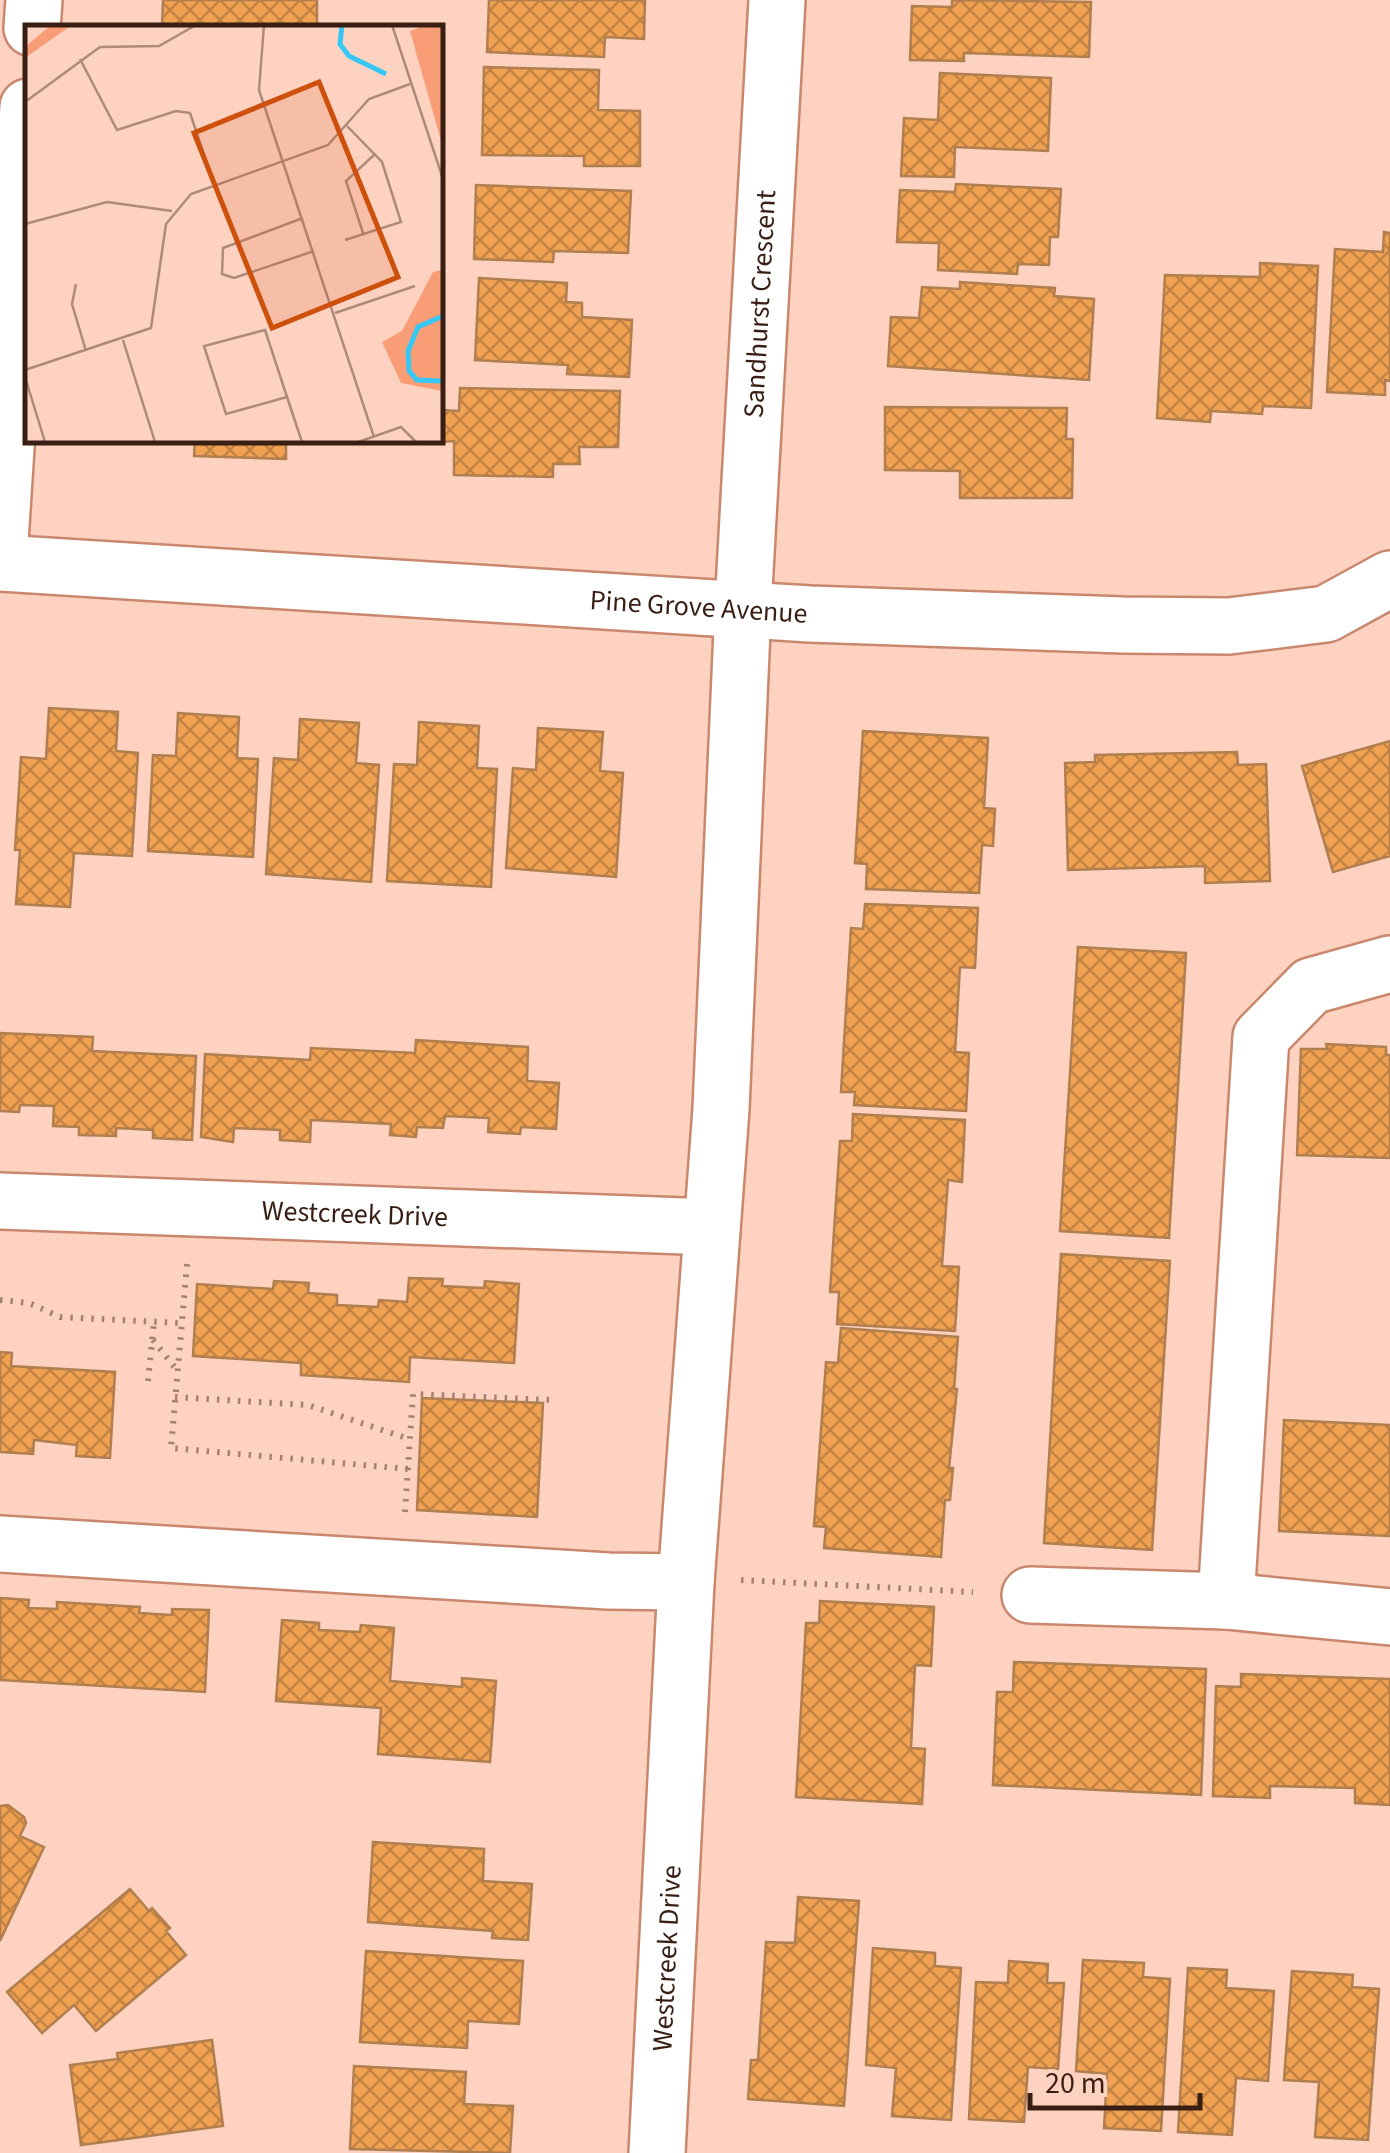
<svg xmlns="http://www.w3.org/2000/svg" width="1390" height="2153" viewBox="0 0 1390 2153" font-family="'Source Sans 3',sans-serif">
  <style>
    .building { fill: url(#building-cross-hatch); stroke: #b17f4f; stroke-width: 2.5 }
    .lines { fill: none; stroke-linecap: round; stroke-linejoin: round }
    .minor-casing { stroke: #c9886d; stroke-width: 60 }
    .path { stroke: #a48173; stroke-width: 6; stroke-dasharray: 2.5 8; stroke-linecap: butt }
    .minor { stroke: #fff; stroke-width: 55 }
    .labels { text-anchor: middle; dominant-baseline: central; stroke-width: 8; stroke-linejoin: round; paint-order: stroke }
    .street-label { font-size: 28px; fill: #381e13; stroke: #fdd2c1 }
    .inset-river { fill: none; stroke: #35c8f5; stroke-width: 5 }
    .inset-road { fill: none; stroke: #ae8a7b; stroke-width: 2.5 }
    .view { fill: #ce500d; fill-opacity: 0.15; stroke: #ce500d; stroke-width: 5 }
    .inset-edge { fill: none; stroke: #381e13; stroke-width: 5 }
  </style>
  <defs>
    <pattern id="building-cross-hatch" width="8" height="8" patternUnits="userSpaceOnUse" patternTransform="scale(2.5)"><rect width="8" height="8" fill="#f0a151"/><path d="M0 0l8 8M0 8l8-8" fill="none" stroke="#c38342"/></pattern>
  </defs>
  <rect width="100%" height="100%" fill="#fdd2c1"/>
  <path class="building" d="M163,0h154v28h-155z
    M489,0h156l-1,39 -39,-2 -1,20 -117,-5z
    M952,0l139,2 -2,55 -125,-4v8l-54,-1 2,-54 40,1z
    M484,67l115,3 -1,40 42,1v55h-56v-10l-102,-1z
    M940,73l111,5 -3,73 -93,-4 -1,30 -53,-1 3,-58 34,2z
    M956,184l105,5 -3,48h-8l-1,28 -31,-1 -1,10 -79,-4 1,-27 -42,-1 3,-52 55,2z
    M476,185l155,6 -3,62 -74,-2 -1,11 -79,-3z
    M1384,232l6,1v148l-5,-1v15l-58,-3 8,-143 48,3z
    M1260,263l58,3 -7,142 -48,-2 -1,8 -51,-3 -1,11 -53,-4 8,-143 95,2z
    M479,278l88,5 -1,19 16,1v14l50,3 -3,57 -62,-3 1,-9 -93,-5z
    M960,282l95,6 -1,8 40,3 -5,81 -201,-14 3,-49 28,1 3,-31 38,2z
    M460,388l160,3 -2,56h-39l1,17h-27v13l-99,-2v-34l-12,1 1,-32 16,1z
    M885,407l182,1 -1,31h7l-1,59h-112v-27l-75,-1z
    M195,440h91v19l-92,-3z
    M49,708l69,4 -2,39 22,2 -6,103 -58,-3 -4,54 -54,-3 4,-54h-5l6,-93 25,2z
    M178,713l61,4 -2,41 21,1 -5,98 -105,-6 5,-96 23,1z
    M300,719l59,4 -3,40 23,2 -8,117 -105,-8 8,-116 24,2z
    M419,722l60,4 -2,42 20,1 -6,118 -104,-6 7,-117 23,1z
    M538,728l65,4 -3,39 23,2 -7,104 -110,-9 7,-100 23,2z
    M863,731l125,7 -4,70 11,1 -2,37 -11,-1 -3,48 -113,-4 1,-25 -12,-1z
    M1390,741v115l-57,16 -31,-106z
    M1237,752l1,13 28,-1 4,117 -65,2v-17l-137,4 -3,-107 30,-1v-7z
    M865,904l113,4 -3,60 -15,-1 -5,85 14,1 -3,58 -112,-6 1,-13h-14l10,-164 12,1z
    M1078,947l108,6 -17,285 -109,-7z
    M0,1033l93,4 -1,14 104,5 -4,84 -39,-2v-8l-37,-2v8l-37,-1v-8l-26,-1 1,-20 -34,-1 -1,7 -19,-1z
    M416,1040l112,7 -1,34 32,2 -3,46 -35,-2 -1,7 -32,-2 1,-14 -44,-2 -2,12 -26,-1 -1,10 -26,-2 1,-11 -80,-4 -1,22 -30,-2v-10l-46,-2 -1,14 -32,-5 4,-83 105,6 1,-12 104,5z
    M1326,1044l60,3v8h4v103l-93,-3 4,-106h26z
    M853,1114l112,6 -3,62 -14,-2 -6,86 17,1 -4,64 -118,-7 2,-32h-9l10,-151h12z
    M1061,1254l109,7 -18,289 -108,-7z
    M409,1278l34,1 -1,7 42,2 1,-7 34,3 -5,79 -104,-6 -1,25 -108,-7v-12l-108,-7 4,-72 76,5 1,-8 35,2 -1,10 29,2v10l41,2 1,-7 28,2z
    M841,1328l117,9 -4,52h3l-8,79h4l-3,32h-5l-4,57 -117,-9 2,-21 -12,-1 12,-164 12,1z
    M0,1352l12,1 -1,13 104,6 -5,86 -34,-2 1,-11 -43,-5 -1,14 -33,-2z
    M422,1398l121,5 -6,114 -120,-7z
    M1284,1420l106,5v111l-111,-5z
    M0,1598l29,2 -1,8 29,1v-7l83,5 -1,6 33,2v-6l37,1 -4,82 -205,-12z
    M820,1601l114,6 -3,59 -16,-1 -4,83 14,1 -3,55 -126,-7 10,-174h13z
    M282,1620l37,3v7l41,2 1,-7 33,3 -4,53 72,6v-9l34,3 -6,81 -112,-8 3,-46 -105,-7z
    M1014,1662l192,7 -5,126 -208,-10 4,-93h16z
    M1241,1674l149,5v126l-35,-2v-15l-85,-2v12l-57,-2 3,-110 25,1z
    M8,1805l16,12 2,6 -6,13 24,11 -44,94v-135z
    M373,1842l111,7 -1,32 49,3 -4,56 -36,-2 1,-7 -125,-9z
    M130,1889l19,22 3,-3 18,20 -4,3 20,24 -90,76 -22,-26 -32,28 -35,-41z
    M798,1897l61,4 -15,205 -96,-7 3,-39h7l8,-118 29,1z
    M873,1948l62,5v13l26,2 -10,152 -59,-4 4,-48 -30,-3z
    M366,1951l157,10 -4,63 -51,-3 -1,27 -107,-6z
    M1083,1960l61,3 -1,14 27,2 -9,152 -57,-3 3,-54 -31,-3z
    M1009,1961l39,3 -1,19h17l-6,86 -30,-2 -4,55 -55,-3 7,-137 32,1z
    M1188,1968l39,2 -1,18 48,3 -6,90 -32,-3 -4,57 -54,-3z
    M1292,1971l61,4 -1,12 27,2 -11,151 -53,-3 4,-55 -35,-2z
    M212,2040l11,86 -142,19 -11,-80 48,-6 -1,-6z
    M354,2066l112,6 -2,32 49,2 -3,47 -160,-4z"/>
  <g class="lines">
    <g class="minor-casing">
      <g id="minor">
        <path d="M32,28l2,-28"/>
        <path d="M0,541l28,-434"/>
        <path id="s1" d="M0,563l810,51 313,11 106,1 97,-12 64,-35"/>
        <path id="s2" d="M0,1201l712,26"/>
        <path d="M0,1544l608,37 78,1"/>
        <path d="M1030,1595l196,6 164,16"/>
        <path d="M1226,1601l35,-564 50,-51 79,-22"/>
        <path id="s3" d="M657,2153l29,-571 35,-473 22,-502 34,-607"/>
      </g>
    </g>
    <path class="path" d="M187,1264l-16,184 237,21
      M0,1300l29,3 31,14 120,6
      M153,1340l23,29
      M148,1381l6,-59
      M175,1397l133,8 101,34
      M405,1512l8,-118 140,6
      M741,1580l232,12"/>
    <use href="#minor" class="minor"/>
  </g>
  <g class="labels">
    <g class="street-label">
      <text stroke="none"><textPath href="#s3" startOffset="1852">Sandhurst Crescent</textPath></text>
      <text stroke="none"><textPath href="#s1" startOffset="700">Pine Grove Avenue</textPath></text>
      <text stroke="none"><textPath href="#s2" startOffset="355">Westcreek Drive</textPath></text>
      <text stroke="none"><textPath href="#s3" startOffset="195">Westcreek Drive</textPath></text>
    </g>
  </g>
  <g transform="translate(25 25)">
    <rect width="418" height="418" fill="#fdd2c1"/>
    <path d="M26,0h21l-47,33v-11zM401,0h16v119l-32,-113zM417,245h1l-1,121 -41,-8 -19,-41 20,-11 31,-59z" fill="#f89d76"/>
    <path class="inset-river" d="M317,0l-2,19 9,12 37,18M418,291l-25,11 -10,24 1,20 8,9 26,1"/>
    <path class="inset-road" d="M239,0l-5,65 115,347M367,0l51,154M55,34l37,71 59,-19 14,2 24,71M0,77l75,-55 59,-1 37,-21M278,193l-80,30 -1,26 12,4 80,-27M0,199l82,-22 65,9M338,208l-17,-52 29,-27M320,215l56,-18 -19,-60 -35,-36M51,259l-4,20 14,47M310,288l80,-27M98,315l32,102M0,345l126,-42 15,-104 25,-30 137,-49 41,-46 41,-15M0,352l20,65M262,372l-61,17 -22,-68 61,-16 1,3 23,70 13,39M333,417l43,-15 15,15"/>
    <path class="view" d="M294,57l79,195 -126,51 -78,-195z"/>
    <rect width="418" height="418" class="inset-edge"/>
  </g>
  <path d="M1030 2093v15h170v-15" fill="none" stroke="#381e13" stroke-width="5"/>
  <text x="1045" y="2093" font-size="30" fill="#381e13" stroke="#fdd2c1" stroke-width="8" paint-order="stroke">20 m</text>
</svg>
